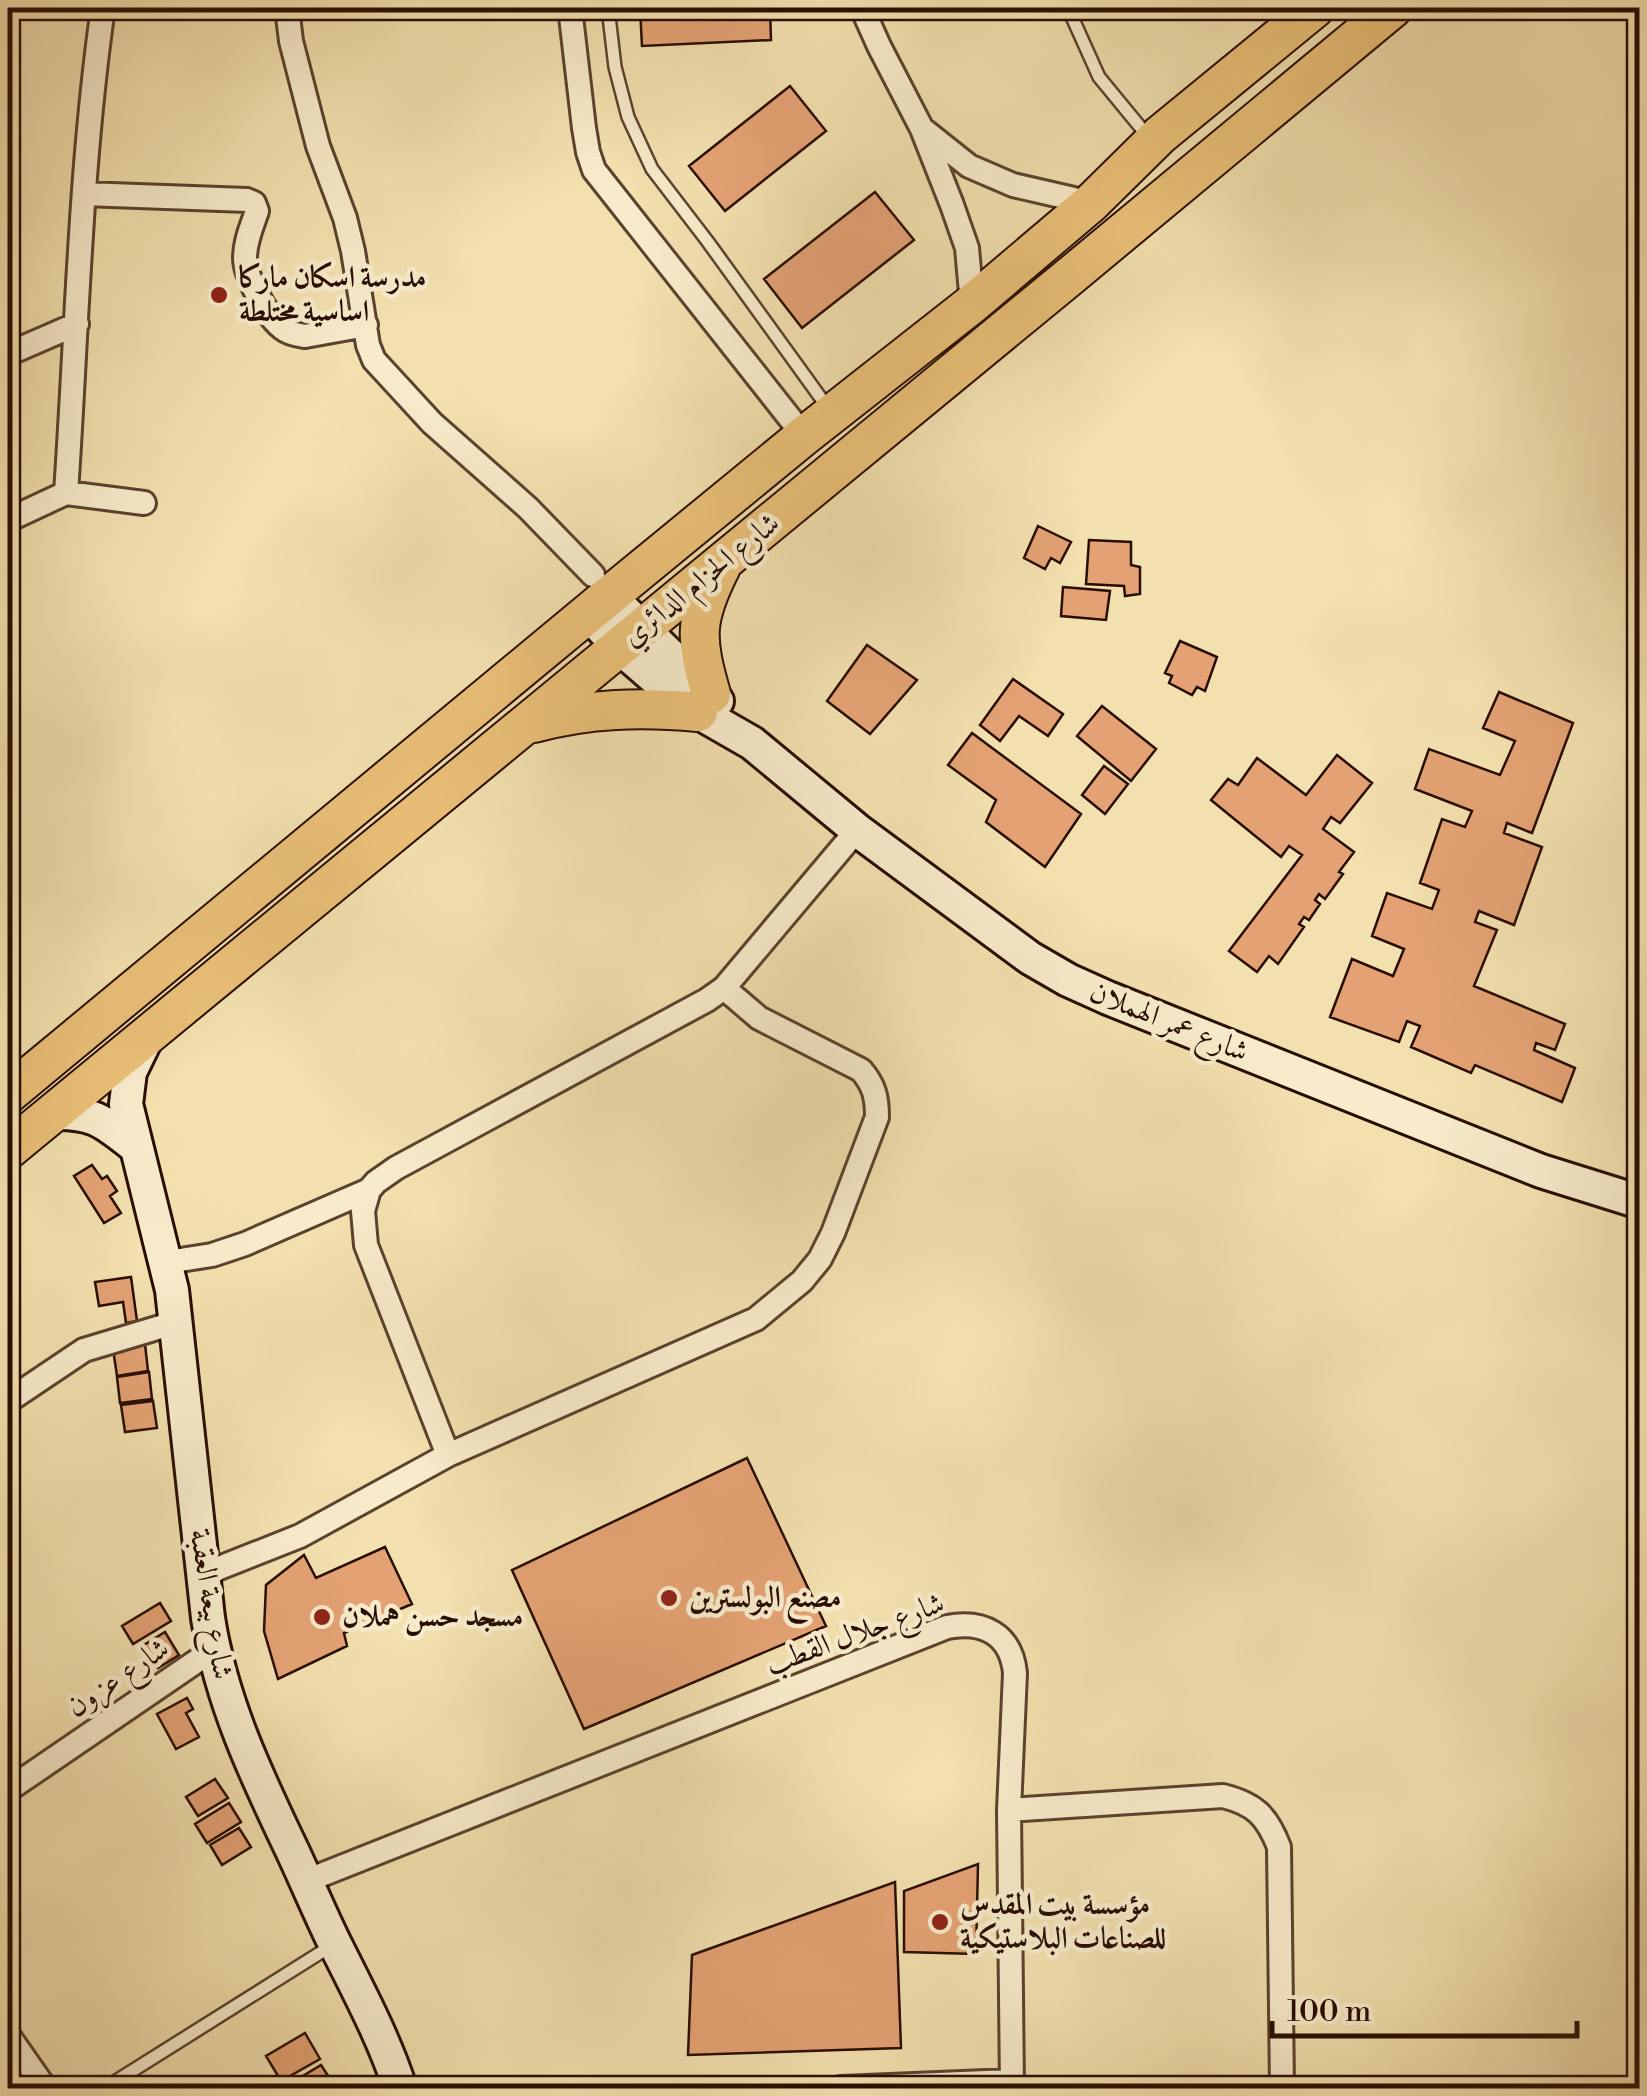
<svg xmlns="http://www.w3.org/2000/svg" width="1647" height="2096" viewBox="0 0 1647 2096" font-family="'Libre Bodoni',Amiri,serif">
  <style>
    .building { fill: #e4a274; stroke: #280d03; stroke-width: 2.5 }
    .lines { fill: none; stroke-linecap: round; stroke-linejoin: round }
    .lane-casing { stroke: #5b422e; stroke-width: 16 }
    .street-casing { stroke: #5b422e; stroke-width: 28 }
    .secondary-casing { stroke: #280d03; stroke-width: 38 }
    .primary-casing { stroke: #280d03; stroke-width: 42 }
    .lane { stroke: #f7ebcb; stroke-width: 11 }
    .street { stroke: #f7ebcb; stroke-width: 22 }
    .secondary { stroke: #f7ebcb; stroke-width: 32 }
    .primary { stroke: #eac078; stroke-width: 38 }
    .poi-dot { fill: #8f2418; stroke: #f7ebcb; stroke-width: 4 }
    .labels { text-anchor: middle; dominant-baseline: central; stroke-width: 9; stroke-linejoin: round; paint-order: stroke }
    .poi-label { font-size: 30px; font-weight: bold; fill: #280d03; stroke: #f7ebcb; text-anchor: start }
    .street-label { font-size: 30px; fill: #280d03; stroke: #f7ebcb }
  </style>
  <rect width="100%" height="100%" fill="#f3e0af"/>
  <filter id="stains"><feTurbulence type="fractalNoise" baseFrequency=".002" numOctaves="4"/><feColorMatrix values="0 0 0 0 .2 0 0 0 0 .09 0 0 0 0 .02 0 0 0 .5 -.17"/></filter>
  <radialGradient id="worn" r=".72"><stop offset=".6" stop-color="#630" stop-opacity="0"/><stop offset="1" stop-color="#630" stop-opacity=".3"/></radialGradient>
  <path class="building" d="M640,8h130l1,32 -129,6z
    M790,86l36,45 -101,80 -36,-45z
    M875,192l39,48 -112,88 -38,-49z
    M1038,526l33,16 -11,21 -9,-5 -6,11 -21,-11z
    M1089,540l42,2v23l9,2v27l-15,2 -1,-10 -38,-2z
    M1063,587l47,4 -4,29 -45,-4z
    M1180,641l37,16 -12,34 -8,-4 -5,8 -23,-12 3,-7 -7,-3z
    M867,645l50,35 -47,54 -43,-33z
    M1013,679l50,35 -15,22 -29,-20 -19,25 -20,-16z
    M1499,692l74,31 -41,110 -25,-10 -3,10 38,14 -28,78 -35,-14 -4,11 22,8 -23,56 91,38 -10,26 -19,-7 -2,7 41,18 -13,34 -87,-37 -4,8 -60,-26 9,-21 -13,-5 -8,21 -69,-25 22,-58 41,17 11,-27 -32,-13 15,-43 45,16 7,-19 -19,-7 22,-64 23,8 7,-16 -57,-22 14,-40 71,26 15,-34 -32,-13z
    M1102,706l54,43 -25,32 -54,-45z
    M972,733l109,81 -36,53 -59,-45 10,-22 -48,-35z
    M1337,755l35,28 -32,40 -9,-6 -8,12 31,23 -15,20 4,2 -18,25 -6,-5 -4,6 5,4 -11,16 -5,-3 -5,7 5,3 -26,37 -9,-8 -12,16 -28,-21 73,-96 -13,-9 -8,11 -70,-57 17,-21 10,6 19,-27 49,37z
    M1104,766l24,18 -23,30 -23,-19z
    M92,1165l10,14 5,-3 10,15 -7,5 11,17 -17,10 -30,-47z
    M131,1277l6,44 -11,2 -3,-21 -24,4 -4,-24z
    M145,1344l3,27 -31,5 -4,-27z
    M149,1372l3,27 -32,4 -3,-26z
    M153,1401l4,27 -32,4 -4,-27z
    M747,1458l79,168 -242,103 -72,-159z
    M385,1547l27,57 -68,29 3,13 -69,33 -14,-48 2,-46 38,-30 12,23z
    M160,1603l11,18 -38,23 -11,-18z
    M165,1632l14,23 -21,13 -14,-23z
    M187,1698l6,11 -7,4 13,24 -23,12 -19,-35z
    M215,1779l13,19 -30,18 -12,-19z
    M229,1803l12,19 -34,21 -12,-19z
    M239,1828l12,19 -29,18 -12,-20z
    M978,1864l-2,90 -72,-2v-61z
    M895,1882l6,166 -213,7 4,-100z
    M305,2033l15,26 -39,22 -15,-25z
    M321,2065l15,23h-53z"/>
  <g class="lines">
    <g class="lane-casing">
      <path id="lane" d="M608,8l7,59 13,50 24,52 56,73 120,166
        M1068,8l31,69 51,62
        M105,2088l226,-142"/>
    </g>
    <g class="street-casing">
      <path id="street" d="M287,8l4,33 27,105 27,72 8,33 15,94 6,15 58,63 96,85 65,67
        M570,8l14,120 4,24 6,18 210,266
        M862,8l17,38 43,83 30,76 15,43 5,56
        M925,131l44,35 44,19 78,18
        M84,194l163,6 7,3 3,8c-5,15 -12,30 -12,47 0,18 22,59 37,70 6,5 15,7 23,8l61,-11
        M8,354l69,-30
        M66,493c11,-162 14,-325 37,-485
        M8,520l58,-27 78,10
        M369,1190l-6,21 3,34 82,210
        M167,1262l45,-7 33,-11 124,-54 7,-8 20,-14 311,-168 17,-12 133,-158
        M8,1401l76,-51 93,-28
        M204,1574l96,-38 148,-81 308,-136 46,-38 18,-22 13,-26 44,-116c0,-20 -3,-32 -16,-47l-102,-52 -35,-30
        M8,1790l205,-140
        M1009,1810l214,-14c32,8 44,20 56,51l3,241
        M306,1881l641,-254c36,-7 64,7 68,46l-6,137 3,278
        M8,2035l37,53
        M841,2088l170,-7"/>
    </g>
    <g class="secondary-casing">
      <path id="secondary" d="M609,596l108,105
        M589,614l30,33 52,45 27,20 54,31 105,87 173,128 38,22 40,18 433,173 99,31
        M148,1035l-18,37 -4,32 46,186 36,328c13,83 48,157 84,232 15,32 29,66 45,98 23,46 47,91 63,140
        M53,1113c42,-1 51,9 83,34"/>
    </g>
    <g class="primary-casing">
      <path id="primary" d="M711,694c-16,-56 -17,-74 10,-127
        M534,723c55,-15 108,-16 164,-11
        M8,1094l601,-498 195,-160 168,-132 119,-101 69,-68 155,-127
        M8,1150l1061,-873 324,-269"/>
    </g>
    <use href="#lane" class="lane"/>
    <use href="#street" class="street"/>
    <use href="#secondary" class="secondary"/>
    <use href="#primary" class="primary"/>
  </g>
  <g class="poi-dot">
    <circle cx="219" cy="295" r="10"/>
    <circle cx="669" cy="1598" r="10"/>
    <circle cx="322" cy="1617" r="10"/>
    <circle cx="940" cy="1922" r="10"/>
  </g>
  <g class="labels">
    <g class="poi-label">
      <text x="239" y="278">مدرسة اسكان ماركا<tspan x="239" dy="34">اساسية مختلطة</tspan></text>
      <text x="689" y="1598">مصنع البولسترين</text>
      <text x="342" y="1617">مسجد حسن هملان</text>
      <text x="960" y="1905">مؤسسة بيت المقدس<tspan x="960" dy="34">للصناعات البلاستيكية</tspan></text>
    </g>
    <g class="street-label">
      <text transform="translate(701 580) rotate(-39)">شارع الحزام الدائري</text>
      <text transform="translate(1169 1022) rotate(22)">شارع عمر الهملان</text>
      <text transform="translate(211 1604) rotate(81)">شارع بيعة العقبة</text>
      <text transform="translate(855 1634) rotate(-20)">شارع جلال القطب</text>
      <text transform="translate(118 1678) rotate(-34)">شارع عزون</text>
    </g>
  </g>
  <rect width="1647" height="2096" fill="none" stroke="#f3e0af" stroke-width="40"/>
  <rect x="10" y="10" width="1627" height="2076" fill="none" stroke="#280d03" stroke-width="5"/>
  <rect x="20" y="20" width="1607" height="2056" fill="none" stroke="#280d03" stroke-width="2.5"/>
  <path d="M1272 2021v15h305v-15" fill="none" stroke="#280d03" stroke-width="5"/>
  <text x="1287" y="2021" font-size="30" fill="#280d03" stroke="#f7ebcb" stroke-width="8" paint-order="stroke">100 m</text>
  <rect width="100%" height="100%" filter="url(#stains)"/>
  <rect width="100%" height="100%" fill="url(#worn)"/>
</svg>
